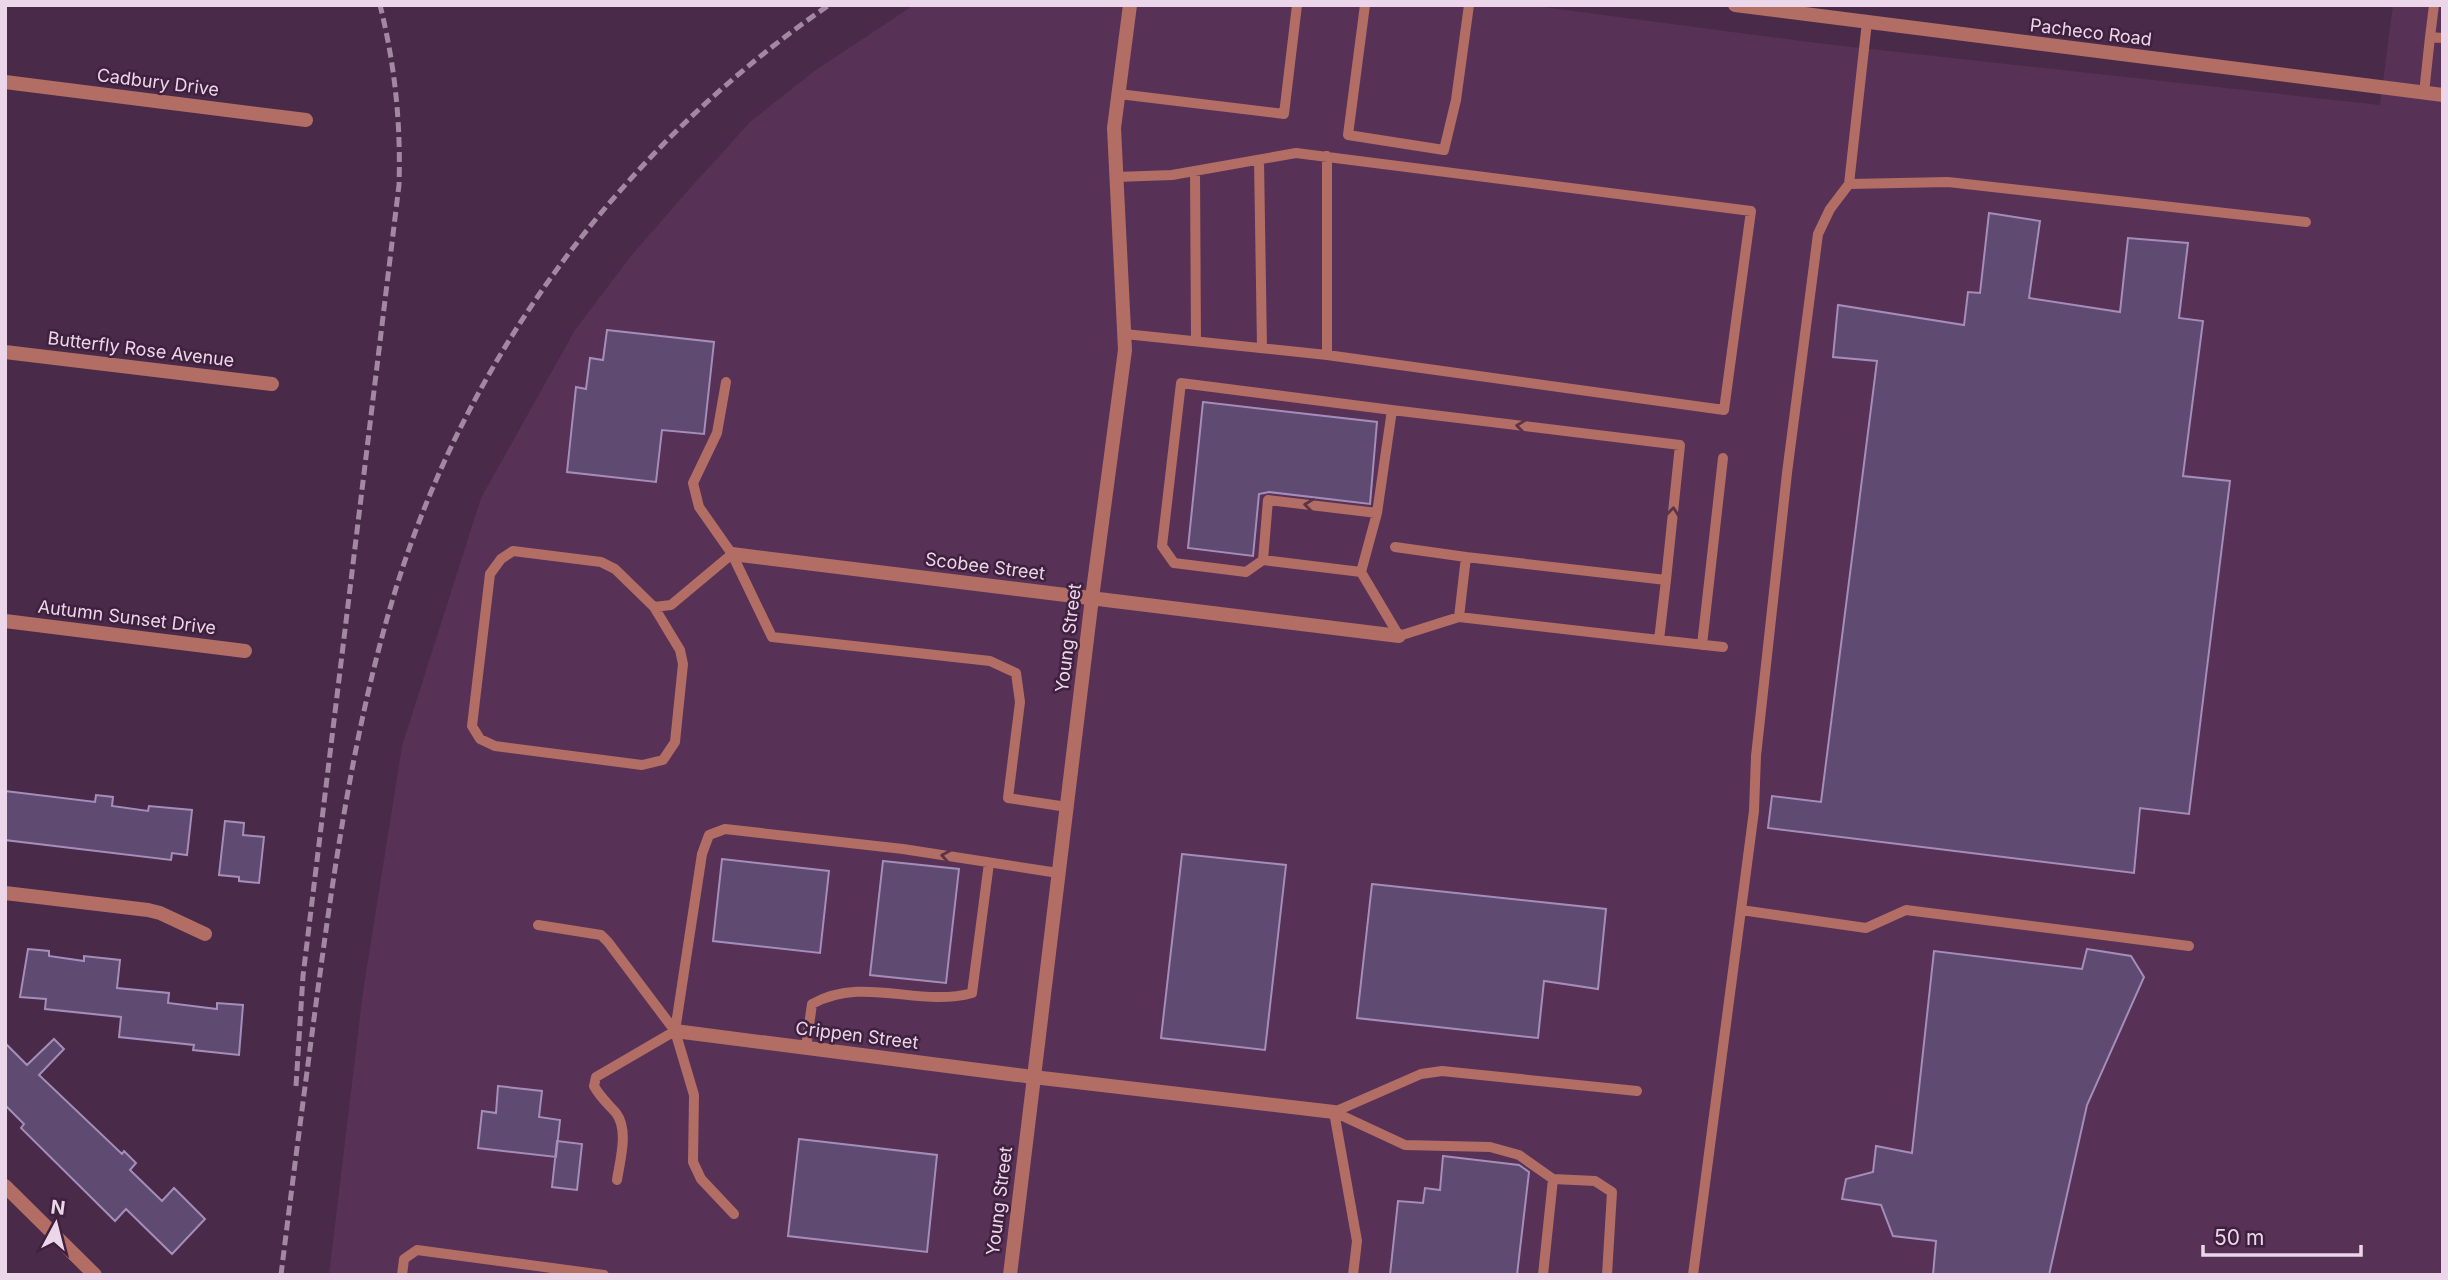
<svg xmlns="http://www.w3.org/2000/svg" width="2448" height="1280" viewBox="0 0 2448 1280" font-family="Inter,sans-serif">
  <style>
    .built { fill: #573156 }
    .building { fill: #5f4a72; stroke: #a48eb9; stroke-width: 2 }
    .lines { fill: none; stroke-linecap: round; stroke-linejoin: round }
    .service { stroke: #b26d64; stroke-width: 10 }
    .minor { stroke: #b26d64; stroke-width: 14 }
    .rail { stroke: #a288a1; stroke-width: 5; stroke-dasharray: 10 5; stroke-linecap: butt }
    .oneway { stroke: #5c3348 }
    .labels { text-anchor: middle; dominant-baseline: central; stroke-width: 5; stroke-linejoin: round; paint-order: stroke }
    .street-label { font-size: 18px; fill: #ecd7ea; stroke: #3f203e }
  </style>
  <rect width="100%" height="100%" fill="#4a2a49"/>
  <path class="built" d="M914,5h614l289,38 563,62 13,-100h50v1270h-2114l34,-283 39,-246 79,-248 94,-168 56,-74 53,-61 66,-73 63,-50z"/>
  <path class="building" d="M1989,213l51,8 -11,77 91,14 8,-74 60,5 -9,75 24,3 -20,155 47,5 -41,333 -49,-6 -6,65 -366,-45 4,-32 49,6 56,-441 -44,-4 5,-52 126,20 4,-33 12,1z
    M607,330l107,12 -10,92 -42,-4 -6,52 -89,-10 9,-85 10,2 4,-31 13,2z
    M1203,402l174,20 -7,82 -101,-12 -10,2 -6,62 -65,-8z
    M5,791l90,11 1,-7 17,2 -1,9 36,5 1,-5 43,4 -5,45 -15,-2 -1,7 -166,-20z
    M225,821l19,2 -1,12 21,2 -5,46 -20,-2v-4l-20,-2z
    M1182,854l104,11 -21,185 -104,-12z
    M722,859l107,12 -9,82 -107,-12z
    M883,861l76,8 -13,114 -76,-8z
    M1372,884l234,25 -8,80 -54,-8 -6,57 -181,-20z
    M28,949l21,2v5l35,5v-5l36,4 -3,28 52,5 -1,10 49,6v-6l26,2 -4,50 -46,-5 1,-5 -75,-8 2,-20 -76,-8 1,-10 -26,-2z
    M2087,949l44,7 13,21 -57,128 -38,170h-116l3,-34 -43,-5 -12,-31 -39,-6 4,-20 27,-7 3,-26 36,7 22,-202 148,18z
    M54,1039l10,10 -25,26 83,79 2,-3 12,12 -6,7 32,31 12,-13 31,31 -33,35 -46,-45 -11,12 -94,-93 3,-4 -19,-19v-62l22,22z
    M498,1086l44,5 -3,26 21,3 -4,37 -78,-9 4,-37 14,2z
    M799,1139l138,16 -10,97 -139,-16z
    M557,1141l25,3 -5,46 -25,-3z
    M1443,1156l76,9 10,7 -12,103h-127l8,-74 25,2 2,-15 15,2z"/>
  <g class="lines">
    <path class="service" d="M1365,5l-17,130 96,15 12,-50 13,-95
      M1867,22l-18,162 99,-2 358,40
      M2430,37l4,-32
      M2424,93l6,-56 13,1
      M1119,94l165,20 13,-109
      M1327,156v199
      M1259,160l3,188
      M1195,171l1,170
      M1116,177l56,-2 124,-22 455,58 -27,199 -397,-55 -202,-21
      M726,382l-9,51 -24,50 6,24 33,47 40,83 218,24 26,12 4,29 -12,96 59,9
      M1392,410l288,35 -14,135
      M1395,547l71,10
      M1263,560l5,-60 109,13
      M1361,572l-98,-12 -17,12 -72,-9 -12,-17 19,-163 211,27 -15,103 -16,59 38,64 60,-19 7,-60 200,23 -7,60 -200,-23
      M654,607l26,43 3,14 -8,78 -12,18 -21,5 -147,-19 -15,-7 -8,-13 18,-152 11,-15 12,-8 88,11 14,7 39,38 17,-2 61,-51
      M1659,640l64,7
      M1702,645l21,-187
      M1741,910l125,18 40,-18 283,36
      M538,925l63,10 7,7 67,89 19,64 -1,67 8,17 33,35
      M806,1047l6,-43c52,-29 107,4 160,-11l17,-130
      M1334,1112l71,33 85,2 29,8 34,24 -10,96
      M1334,1112l87,-38 21,-3 195,20
      M1334,1112l23,129 -4,34
      M1553,1179l42,2 17,11 -5,83
      M617,1180c3,-20 12,-50 -1,-67 -8,-9 -16,-16 -22,-27l2,-9 79,-46 27,-177 7,-19 16,-6 178,20 155,24
      M402,1275l2,-16 13,-9 187,25
      M1693,1275l61,-464 2,-55 31,-283 31,-239 12,-25 19,-25"/>
    <path class="minor" d="M1735,5l708,90
      M5,82l301,38
      M5,352l267,32
      M732,554l667,82
      M5,621l240,30
      M5,893l143,17 12,3 45,21
      M675,1031l358,46 301,35
      M5,1186l90,89
      M1010,1275l82,-677 33,-248 -11,-222 16,-123"/>
    <path class="rail" d="M296,1086l7,-110 96,-791c2,-61 -4,-120 -19,-180
      M281,1275c12,-98 25,-196 38,-294 18,-133 38,-267 78,-396 74,-236 229,-440 432,-580"/>
  </g>
  <defs><path id="oneway-chevron" d="M-2-3.5L2.5 0L-2 3.5" fill="none" stroke-width="1.6" stroke-linecap="round" stroke-linejoin="round" transform="scale(1.75)"/></defs>
  <g class="oneway">
    <use href="#oneway-chevron" transform="translate(1521 426) rotate(-173)"/>
    <use href="#oneway-chevron" transform="translate(1309 505) rotate(-173)"/>
    <use href="#oneway-chevron" transform="translate(1673 512) rotate(-84)"/>
    <use href="#oneway-chevron" transform="translate(946 856) rotate(-171)"/>
  </g>
  <g class="labels">
    <g class="street-label">
      <text transform="translate(2091 32) rotate(7)">Pacheco Road</text>
      <text transform="translate(158 82) rotate(7)">Cadbury Drive</text>
      <text transform="translate(141 349) rotate(7)">Butterfly Rose Avenue</text>
      <text transform="translate(985 566) rotate(7)">Scobee Street</text>
      <text transform="translate(127 617) rotate(7)">Autumn Sunset Drive</text>
      <text transform="translate(1068 638) rotate(-83)">Young Street</text>
      <text transform="translate(857 1035) rotate(7)">Crippen Street</text>
      <text transform="translate(999 1201) rotate(-83)">Young Street</text>
    </g>
  </g>
  <rect width="2448" height="1280" fill="none" stroke="#ecd7ea" stroke-width="14"/>
  <g transform="translate(56 1224) rotate(7)" stroke="#3f203e" stroke-width="5" paint-order="stroke">
  <path d="M0-5L12 26L0 18L-12 26Z" fill="#ecd7ea"/>
  <text y="-10" font-size="19" font-weight="bold" text-anchor="middle" fill="#ecd7ea">N</text>
  </g>
  <path d="M2203 1245v10h158v-10" fill="none" stroke="#ecd7ea" stroke-width="3.5"/>
  <text x="2214" y="1245" font-size="21" fill="#ecd7ea" stroke="#3f203e" stroke-width="5" paint-order="stroke">50 m</text>
</svg>
